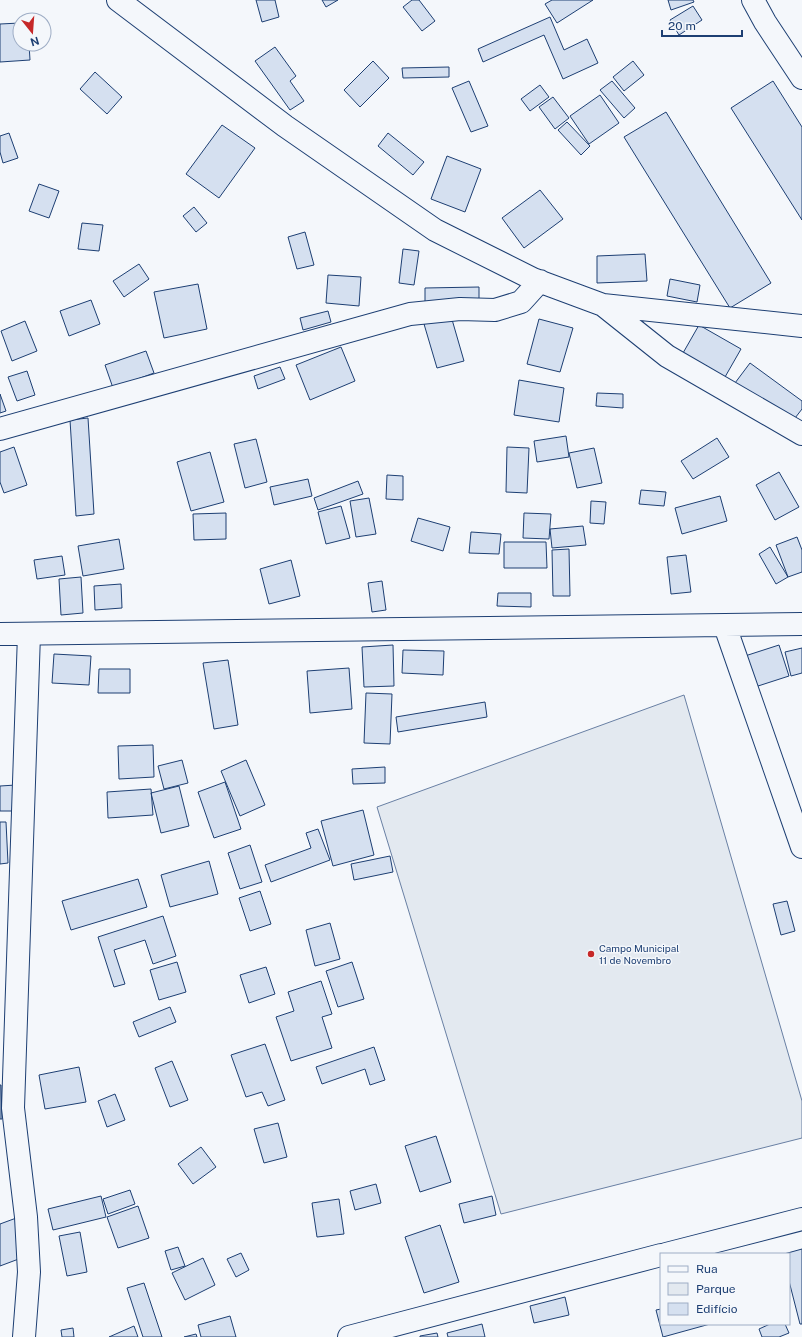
<svg xmlns="http://www.w3.org/2000/svg" width="802" height="1337" viewBox="0 0 802 1337" font-family="'Public Sans',sans-serif">
  <style>
    .green { fill: #e3e9f0; stroke: #687fa3 }
    .building { fill: #d5e0f0; stroke: #1d3f73 }
    .lines { fill: none; stroke-linecap: round; stroke-linejoin: round }
    .street-casing { stroke: #1d3f73; stroke-width: 24 }
    .primary-casing { stroke: #1d3f73; stroke-width: 24 }
    .street { stroke: #f4f7fb; stroke-width: 22 }
    .primary { stroke: #f4f7fb; stroke-width: 22 }
    .poi-dot { fill: #c62828; stroke: #f4f7fb; stroke-width: 1.5 }
    .labels { text-anchor: middle; dominant-baseline: central; stroke-width: 3; stroke-linejoin: round; paint-order: stroke }
    .poi-label { font-size: 10px; fill: #1d3f73; stroke: #f4f7fb; text-anchor: start }
  </style>
  <rect width="100%" height="100%" fill="#f4f7fb"/>
  <path class="green" d="M684,695l118,406v37l-301,76 -124,-407z"/>
  <path class="building" d="M256,0h19l4,17 -17,5z
    M322,0h16l-12,7z
    M412,0h7l16,21 -13,10 -19,-24z
    M552,0h41l-36,23 -12,-19z
    M668,0h25l1,2 -23,8z
    M693,6l9,14 -23,15 -9,-15z
    M550,17l14,33 23,-11 11,24 -35,16 -19,-44 -61,27 -5,-13z
    M20,23v21h9l1,16 -30,2v-38z
    M275,47l21,29 -6,5 14,20 -14,9 -35,-49z
    M373,61l16,17 -29,29 -16,-17z
    M633,61l11,14 -20,16 -11,-14z
    M449,67v10l-46,1 -1,-10z
    M95,72l27,25 -15,17 -27,-25z
    M469,81l19,45 -17,6 -19,-44z
    M612,81l23,27 -11,10 -24,-28z
    M773,81l29,46v93l-71,-112z
    M540,85l9,12 -19,14 -9,-12z
    M600,95l19,28 -30,21 -19,-28z
    M553,97l16,21 -14,11 -16,-22z
    M666,112l105,171 -41,25 -106,-171z
    M567,122l23,24 -9,9 -23,-25z
    M222,125l33,23 -36,50 -33,-24z
    M9,133l9,25 -15,5 -3,-11v-16z
    M388,133l36,29 -11,13 -35,-29z
    M447,156l34,13 -16,43 -34,-13z
    M39,184l20,7 -10,27 -20,-7z
    M540,190l23,29 -39,29 -22,-30z
    M194,207l13,16 -11,9 -13,-16z
    M82,223l21,2 -4,26 -21,-2z
    M305,232l9,33 -17,4 -9,-32z
    M403,249l16,2 -5,34 -15,-2z
    M645,254l2,27 -50,2v-27z
    M139,264l10,15 -25,18 -11,-16z
    M328,275l33,2 -2,29 -33,-3z
    M670,279l30,6 -3,17 -30,-6z
    M198,284l9,45 -43,9 -10,-46z
    M479,287v17l-54,1v-17z
    M91,300l9,24 -31,12 -9,-25z
    M328,311l3,11 -28,8 -3,-12z
    M451,316l13,45 -27,7 -13,-44z
    M539,319l34,9 -13,44 -33,-8z
    M25,321l12,30 -25,10 -11,-30z
    M699,325l42,24 -20,35 -42,-24z
    M341,347l14,34 -45,19 -14,-35z
    M146,351l8,22 -41,15 -8,-23z
    M750,363l52,38v8l-17,22 -56,-40z
    M280,367l5,12 -27,10 -4,-13z
    M27,371l8,24 -18,6 -9,-24z
    M519,380l45,8 -5,34 -45,-7z
    M597,393l26,1v14l-27,-2z
    M0,394l6,17 -6,2z
    M88,418l6,96 -18,2 -6,-96z
    M566,436l3,21 -32,5 -3,-21z
    M717,438l12,19 -36,22 -12,-18z
    M256,439l11,43 -22,6 -11,-44z
    M14,447l13,38 -23,8 -4,-11v-30z
    M507,447l22,1 -2,45 -21,-1z
    M594,448l8,35 -25,5 -8,-35z
    M210,452l14,50 -33,9 -14,-49z
    M779,472l20,35 -24,13 -19,-35z
    M387,475l16,1v24l-17,-1z
    M308,479l4,17 -38,9 -4,-18z
    M358,481l5,13 -45,16 -4,-12z
    M641,490l25,2 -2,14 -25,-2z
    M720,496l7,25 -45,13 -7,-26z
    M369,498l7,36 -20,3 -6,-36z
    M591,501l15,1 -2,22 -14,-1z
    M341,506l9,32 -24,6 -8,-32z
    M226,513v26l-32,1 -1,-26z
    M524,513l27,1 -2,25 -26,-1z
    M418,518l32,9 -7,24 -32,-10z
    M583,526l3,19 -34,3 -2,-19z
    M471,532l30,2 -2,20 -30,-1z
    M797,537l5,13v22l-14,5 -12,-32z
    M119,539l5,30 -41,7 -5,-30z
    M504,542h42l1,26h-43z
    M770,547l18,30 -12,7 -17,-30z
    M569,549l1,47h-17l-1,-46z
    M686,555l5,37 -20,2 -4,-37z
    M62,556l3,19 -28,4 -3,-19z
    M291,560l9,36 -31,8 -9,-35z
    M81,577l2,36 -22,2 -2,-36z
    M382,581l4,29 -14,2 -4,-29z
    M121,584l1,24 -27,2 -1,-24z
    M498,593h33v14l-34,-1z
    M393,645l1,41 -30,1 -2,-40z
    M779,645l10,31 -34,11 -10,-31z
    M802,648v25l-11,3 -6,-24z
    M403,650l41,1 -1,24 -41,-2z
    M54,654l37,2 -2,29 -37,-2z
    M228,660l10,65 -24,4 -11,-66z
    M349,668l3,41 -42,4 -3,-42z
    M99,669h31v24h-32z
    M366,693l26,1 -2,50 -26,-1z
    M485,702l2,15 -89,15 -2,-15z
    M153,745l1,32 -35,2 -1,-33z
    M182,760l6,23 -24,6 -6,-23z
    M246,760l19,45 -25,11 -19,-45z
    M385,767v16l-32,1 -1,-15z
    M225,782l16,47 -27,9 -16,-46z
    M16,785v26h-16v-25z
    M179,786l10,40 -28,7 -10,-40z
    M151,789l2,26 -45,3 -1,-26z
    M363,810l11,45 -41,11 -12,-45z
    M0,822h6l2,41 -8,1z
    M318,829l12,31 -59,22 -6,-17 46,-17 -5,-15z
    M250,845l12,37 -22,7 -12,-36z
    M390,856l3,16 -39,8 -3,-16z
    M209,861l9,33 -48,13 -9,-32z
    M138,879l9,28 -76,23 -9,-29z
    M260,891l11,33 -21,7 -11,-33z
    M787,901l8,30 -14,4 -8,-31z
    M163,916l13,40 -23,8 -8,-24 -31,10 11,34 -11,3 -16,-50z
    M330,923l10,36 -25,7 -9,-36z
    M177,962l9,30 -27,8 -9,-30z
    M352,962l12,37 -26,8 -12,-36z
    M266,967l9,27 -26,9 -9,-28z
    M321,981l11,33 -10,3 10,31 -41,13 -15,-44 18,-6 -6,-19z
    M170,1007l6,15 -37,15 -6,-15z
    M265,1044l20,56 -17,6 -6,-14 -16,5 -15,-42z
    M374,1047l11,33 -15,5 -5,-16 -43,15 -6,-17z
    M172,1061l16,39 -18,7 -15,-39z
    M79,1067l7,35 -41,7 -6,-34z
    M0,1085h1l1,34h-2z
    M115,1094l10,26 -18,7 -9,-26z
    M278,1123l9,34 -23,6 -10,-34z
    M436,1136l15,46 -31,10 -15,-46z
    M201,1147l15,20 -23,17 -15,-20z
    M376,1184l5,19 -26,7 -5,-19z
    M130,1190l5,14 -27,10 -5,-15z
    M101,1196l5,21 -53,13 -5,-21z
    M492,1196l4,19 -32,8 -5,-19z
    M339,1199l5,35 -27,3 -5,-34z
    M138,1206l11,32 -31,10 -11,-31z
    M19,1217l13,37 -32,12v-42z
    M440,1225l19,57 -35,11 -19,-56z
    M80,1232l7,40 -20,4 -8,-40z
    M178,1247l7,19 -14,4 -6,-19z
    M802,1249v75h-2l-11,-43v-27h-5z
    M241,1253l8,17 -13,7 -9,-18z
    M203,1258l12,27 -30,15 -13,-27z
    M144,1283l18,54h-19l-16,-49z
    M565,1297l4,18 -35,8 -4,-17z
    M661,1309v15h49l-47,13 -7,-27z
    M230,1316l6,21h-35l-3,-12z
    M482,1324l3,13h-37l-1,-4z
    M770,1324h15l4,9 -10,4h-17l-3,-8z
    M134,1326l4,11h-29z
    M73,1328l1,9h-12l-1,-7z
    M437,1333l1,4h-18v-1z
    M196,1334l1,3h-13z"/>
  <g class="lines">
    <g class="street-casing">
      <path id="street" d="M118,0l167,126 150,104 98,49 70,26 199,21
        M603,305l64,51 135,78
        M0,429l410,-115 50,-5 35,1 26,-8 19,-21
        M725,626l77,221
        M0,634l802,-10
        M666,1254l136,-35
        M24,1337l5,-65 -3,-55 -13,-109 16,-474
        M349,1337l312,-82"/>
    </g>
    <g class="primary-casing">
      <path id="primary" d="M753,0l12,22 37,56"/>
    </g>
    <use href="#street" class="street"/>
    <use href="#primary" class="primary"/>
  </g>
  <circle class="poi-dot" cx="591" cy="954" r="4"/>
  <g class="labels">
    <g class="poi-label">
      <text x="599" y="948">Campo Municipal<tspan x="599" dy="12">11 de Novembro</tspan></text>
    </g>
  </g>
  <rect x="660" y="1253" width="130" height="72" fill="#f4f7fb" stroke="#9eadc5"/>
  <rect x="668" y="1266" width="20" height="6" fill="#f4f7fb" stroke="#9eadc5"/>
  <text x="696" y="1273" font-size="12" fill="#1d3f73">Rua</text>
  <rect x="668" y="1283" width="20" height="12" fill="#e3e9f0" stroke="#9eadc5"/>
  <text x="696" y="1293" font-size="12" fill="#1d3f73">Parque</text>
  <rect x="668" y="1303" width="20" height="12" fill="#d5e0f0" stroke="#9eadc5"/>
  <text x="696" y="1313" font-size="12" fill="#1d3f73">Edifício</text>
  <g transform="translate(32 32) rotate(163)"><circle r="19" fill="#f4f7fb" stroke="#9eadc5"/>
  <path d="M0-3L7 15L0 10L-7 15Z" fill="#c62828"/>
  <text y="-6" font-size="11" font-weight="bold" text-anchor="middle" fill="#1d3f73">N</text>
  </g>
  <path d="M662 30v6h80v-6" fill="none" stroke="#1d3f73" stroke-width="2"/>
  <text x="668" y="30" font-size="12" fill="#1d3f73" stroke="#f4f7fb" stroke-width="3" paint-order="stroke">20 m</text>
</svg>
